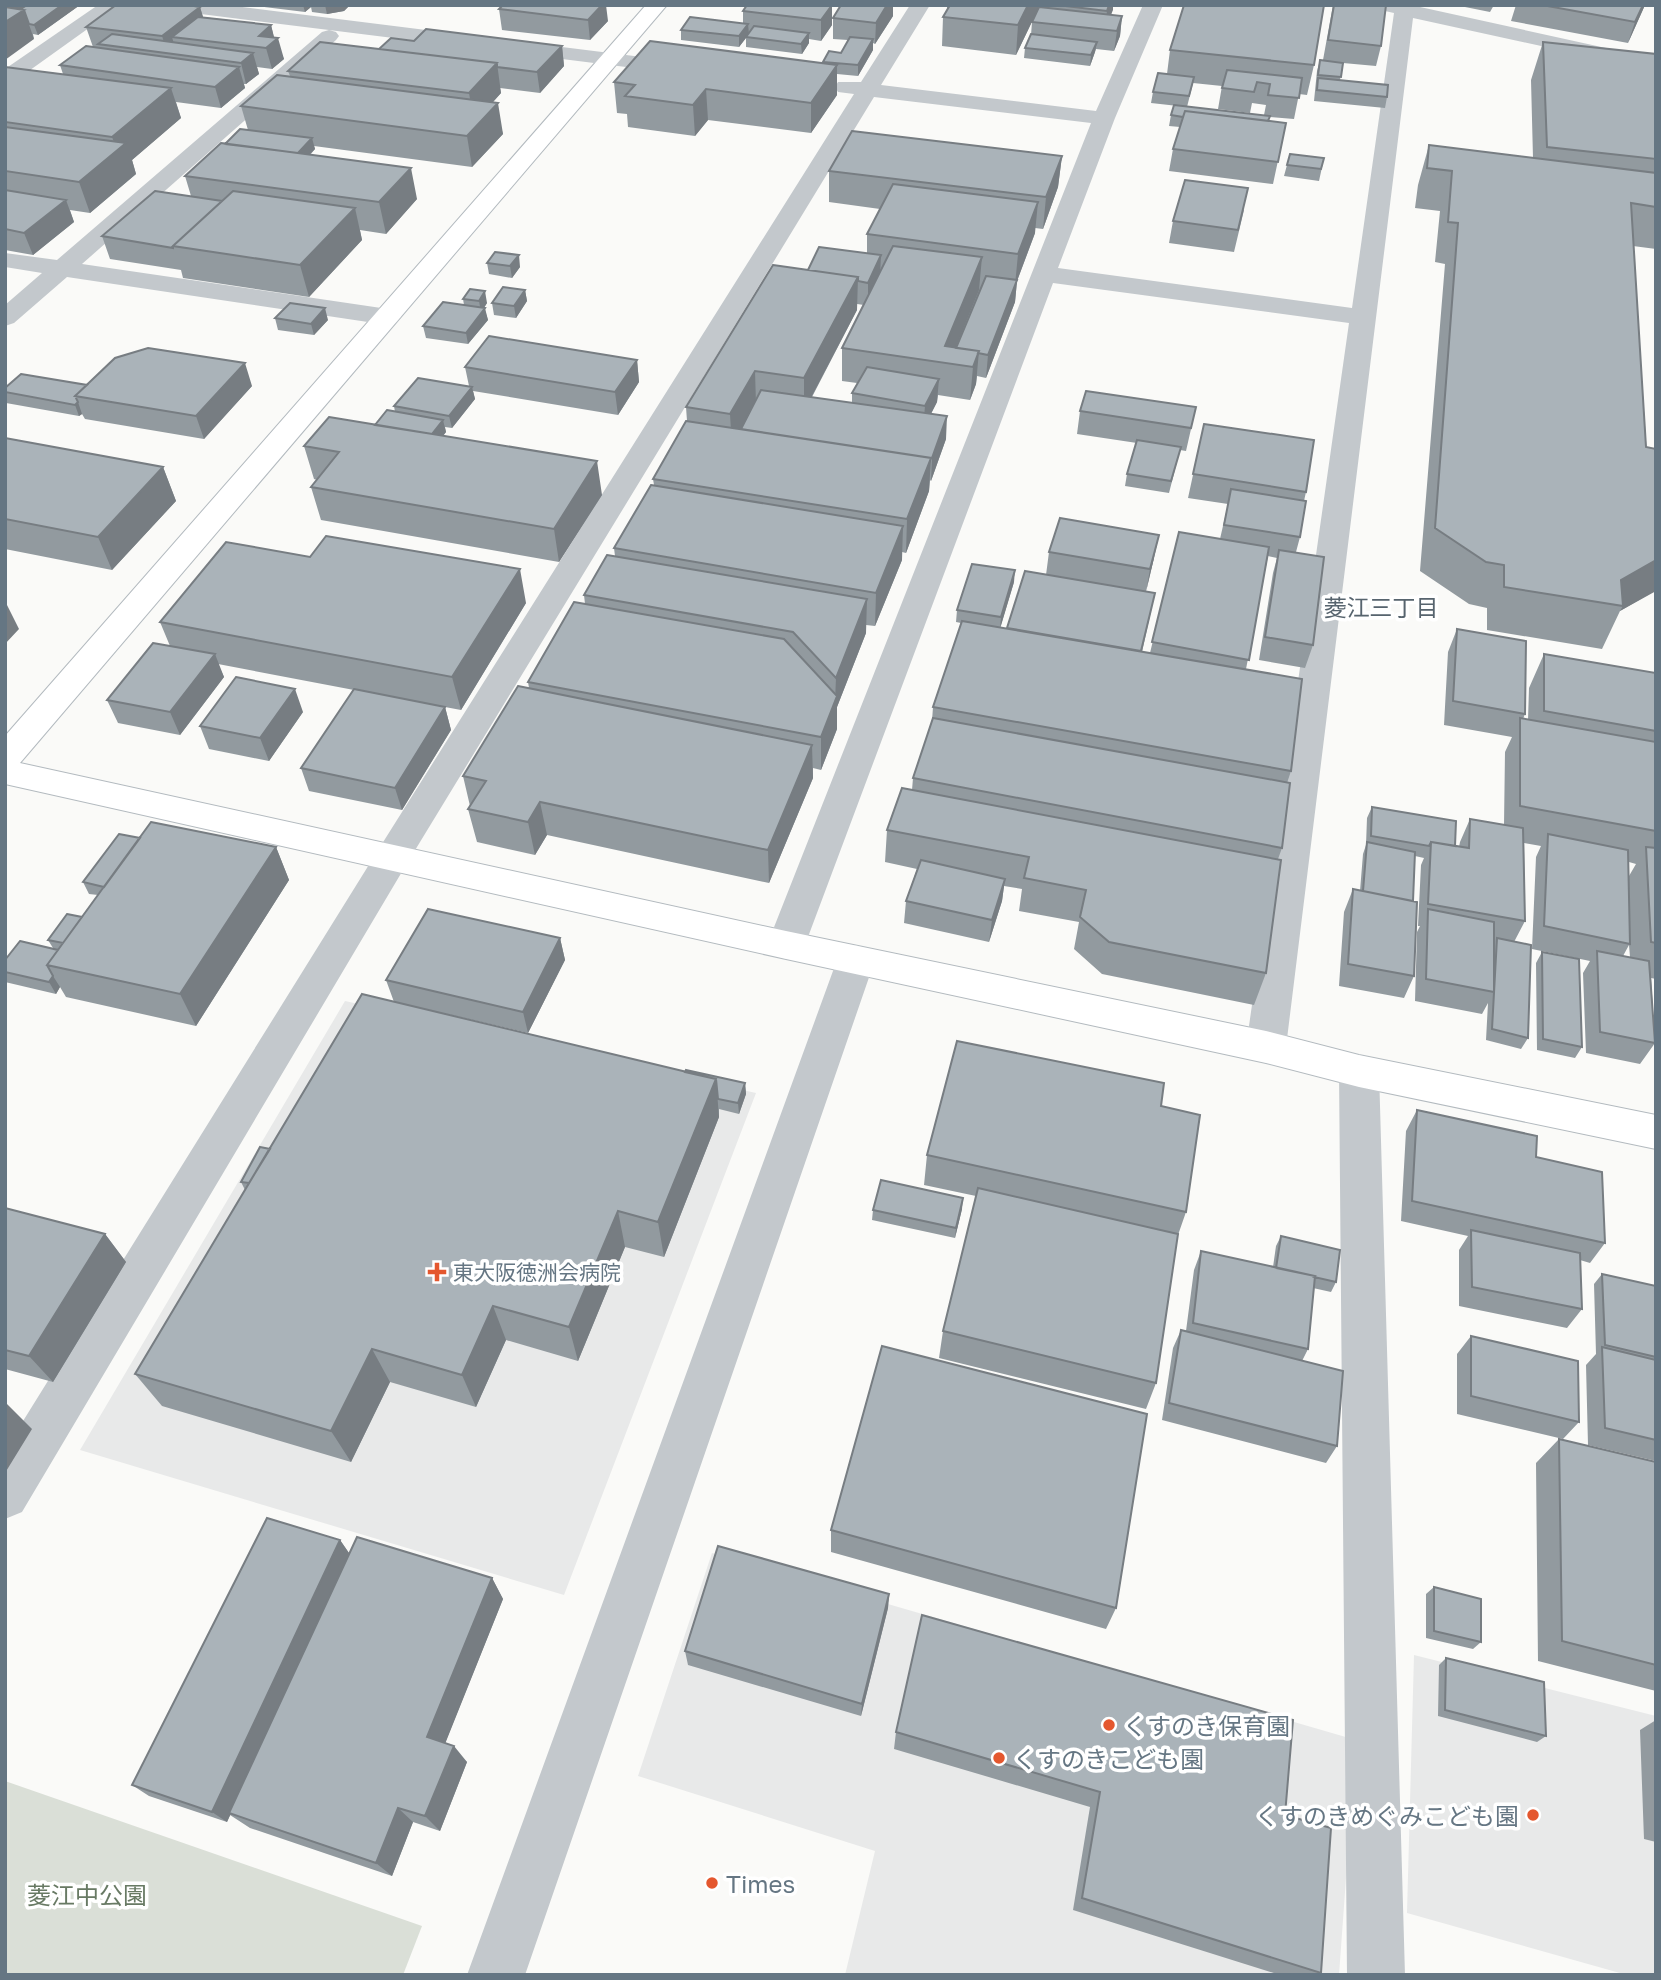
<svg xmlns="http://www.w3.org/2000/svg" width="1661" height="1980" viewBox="0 0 1661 1980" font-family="'Golos Text','Noto Sans JP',sans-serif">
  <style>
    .built { fill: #e8e9e9 }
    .green { fill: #dadfd7 }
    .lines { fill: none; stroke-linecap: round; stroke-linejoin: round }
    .secondary-casing { stroke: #b3babf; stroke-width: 2 }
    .street { fill: #c3c8cc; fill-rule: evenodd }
    .secondary { fill: #fff; fill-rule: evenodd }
    .wall { fill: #929a9f; fill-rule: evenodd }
    .shaded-wall { fill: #777d82 }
    .building { fill: #aab3b9; stroke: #777d82; stroke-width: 2 }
    .poi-dot { fill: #e4572e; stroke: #fff; stroke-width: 2.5 }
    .labels { text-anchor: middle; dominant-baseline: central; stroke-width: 7; stroke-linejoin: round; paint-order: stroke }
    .poi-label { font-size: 21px; fill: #657683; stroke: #fff; text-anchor: start }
    .neighbourhood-label { font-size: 23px; fill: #57646e; stroke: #fff }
    .near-poi-label { font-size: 24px; fill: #657683; stroke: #fff; text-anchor: start }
    .near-park-label { font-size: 24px; fill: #687a64; stroke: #fff }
  </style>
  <rect width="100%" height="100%" fill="#fafaf8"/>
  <path class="built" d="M345,1001l411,92 -192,502 -484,-145z
    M712,1553l644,187 -17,235h-494l30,-124 -237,-75z
    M1414,1655l242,61v259h-29l-220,-62z"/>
  <path class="green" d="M5,1781l417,145 -19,49h-398z"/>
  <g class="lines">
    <g class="secondary-casing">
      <path id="secondary" d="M646,5h21l-647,758 766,168 480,100 93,24 297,60v34l-297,-62 -93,-24 -480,-104 -781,-175v-48z"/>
    </g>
    <path class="street" d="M98,5h23l-109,78 -7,2v-16z
      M167,5h60l455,57 7,2 3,4 -3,4 -7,2 -353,-44 7,2 3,4 -3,4 -254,224 306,45 9,3 4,5 -4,5 -9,3 -321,-48 -53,46 -9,3v-21l37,-32 -37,-6v-14l52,7 265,-228 7,-2 -152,-19z
      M910,5h20l-49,80 215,26 47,-106h20l-48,113 -57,150 294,40 42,-295 -18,-4 -3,-4h38l245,54v12l-243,-53 -127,1029 -6,11 -14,5 -14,-5 -6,-11 103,-724 -296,-40 -248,662 -6,10 -13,4 -13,-4 -6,-10 324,-822 -217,-26 -468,768 -384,647 -17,7v-69l375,-603 474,-753 -16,-2 -3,-5 3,-5h23z
      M856,945l13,5 6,10 -350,1015h-58l370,-1015 6,-10z
      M1359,1055l14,4 6,12 26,904h-58l-8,-904 6,-12z"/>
    <use href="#secondary" class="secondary"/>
  </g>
  <path class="wall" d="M5,5h75l-42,30 -5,-1 1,5z
    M248,5h102l-6,6 -17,3 -15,-2 -1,-5 -6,5z
    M832,5v20l-11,16 -12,-2v4l-7,11 -56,-7v-9l-7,9 -58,-7v-10l62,-7v-12z
    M841,5h52v11l-18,28 -2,-1v7l-15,26 -21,-2v21l-26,38 -103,-13 -13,16 -67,-9 -1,-13 -10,-1 -3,-31 209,-19v-1l18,-9 7,-13 -15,-1v-21z
    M947,5h93l-24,50 -74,-9 1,-29 4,-7z
    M1044,5h69l-2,10 11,1 -2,20 -6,15 -18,-2 -6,17 -66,-8 1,-10 6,-13 1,-13 12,-15z
    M1333,5h53l-5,41 -5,20 -33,-3 -3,17 47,17 -2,11 -71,-7 3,-30 3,-11h3z
    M1455,5h39l-4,7z
    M1516,5h129l-17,38 -117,-22z
    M200,7l3,10 68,8 3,13 10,21 -12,10 -15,-2 2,7 -13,10h-2l1,4 -24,20 -45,-6 5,16 -49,42 4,14 -46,39 -20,-3 4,12 -41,33 -28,-5v-183l58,7 -3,-9 33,-18 -7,-20z
    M499,9l109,12 -18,19 -88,-10z
    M414,41l148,5 2,20 -24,27 -40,-5 1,5 -8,9 10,32 -31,33 -158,-21 1,3 -5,6 107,44 -31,35 -26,-4 2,10 -53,57 -126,-19 -2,-8 -71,-11 -8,-23 89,-40 -6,-20 40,-32 23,-14 -7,-24 49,-30 -2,-5z
    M1543,42l113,12v195l-23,-3 23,344 -36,21 -18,38 -115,-19v-22l-18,-4 -49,-33 25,-307 -10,-2 5,-51 -25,-3 3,-23 11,-40 104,13 -2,-78z
    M1170,50l144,15 -7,30 -8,-1 -5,25 -25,-2 -1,4 18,2 -13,61 -104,-13 4,-22 7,-22 -11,-1 2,-11h93l2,-10 -14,-2 -2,10 -32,-4 4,-23 -29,-3 -6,24 -36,-4 2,-11 14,-18z
    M1290,154l34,4 -5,23 -35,-5z
    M1062,156l-4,31 -15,42 -8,-1v5l-18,48 -2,21 -29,76 -9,-2 -1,8 -6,16 -32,-5 -1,7 -6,12 15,25 -15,42 -1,-1 -1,11 -23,62 -4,-1v8l-27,66 -9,-1v8l-29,74v22l-16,41 -8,-2v10l-44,105 -222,-48 -12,20 -58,-13 -9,-33 2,-3 -7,-30 66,-88 -1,-6 57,-78 -1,-9 31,-39 -1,-8 40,-63 -1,-6 34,-58 -1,-14 122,-137 59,-17v-19l13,-25 -51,-7v-31zM857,304l7,1 -22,43v33l15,2 -5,10v10l-40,-6 45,-87z
    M1244,210l-10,42 -65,-9 4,-22z
    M487,263l33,4 -8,11 -23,-4z
    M470,289l17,14 -3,5 4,12 -20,24 -42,-6 -3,-12 41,-21 -1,-6z
    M525,290l2,11 -11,17 -22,-3 -2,-12z
    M275,318l53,2 -14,15 -36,-5z
    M637,360l2,22 -21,33 -145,-24 2,8 -23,29 -7,-1 1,5 -3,4 159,59 -43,67 -238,-42 -10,-33 6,-7 -3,-1 -10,-33 71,-21 20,-13 -1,-6 75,-20 -4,-19z
    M87,385l165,1 -48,53 -119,-20 -3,-5 -3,2 -73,-13 -1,-2v-13z
    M1196,407l-10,44 -6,-1 -11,43 -44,-7 2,-12 10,-31 -60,-9 3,-23z
    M1204,424l102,68 -2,9 -4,36 -4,15 17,93 -8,23 -46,-8 14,-87 4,-15 -9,-2 -22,113 45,102 -4,12 -5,65 -4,11 -12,114 -12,32 -152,-31 -28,-25 5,-27 -60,-11 3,-22 -18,-3 -2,15 -13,41 -85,-19 2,-22 11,-32 -32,-7 2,-32 25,-40 1,-12 19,-57 1,-14 28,-84 -5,-1 1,-12 57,-28 -14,46 7,1 39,-54 3,-23 105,6 -8,33 9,2 -13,59 8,1 29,-121 41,7 8,-35 -40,-6z
    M5,438l158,29 13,34 -64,69 -107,-21z
    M526,603l-65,107 -16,-3 6,23 -49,80 -93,-19 -8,-23 53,-78 -136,-26 6,13 -44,58 -62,-12 -11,-23 63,-54 -10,-24z
    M1457,629l68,85 -2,5 5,1 1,-32 15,-34 112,19v306l-5,-1 4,65 -15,21 -54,-11 -3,-80 7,-12 -58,-12 4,-92 5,-11 -17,-3 1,78 -11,21 14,96 -7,11 -35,-9 2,-37 -6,11 -67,-13 2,-69 3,-6h-2l3,-61 3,-7 -9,-2 -2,45 1,75 -10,22 -65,-12 5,-74 9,-23 7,2 3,-37 3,-9 1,-27 5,-11 83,39 4,1 1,-5 10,-23 34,6 1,-73 7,-15 -68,-12 4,-73zM1629,862l7,2 -7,12zM1629,945l1,12 -7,-1z
    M303,712l-34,49 -60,-12 -9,-23z
    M140,838l136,9 13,33 -93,146 -130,-29 -6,-10 -4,7 -51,-12v-22l48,-12 -5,-8 34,-23 16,-22 -9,-1 -6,-12z
    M560,938l5,22 -37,73 -94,-22 251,61 60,11 1,11 -7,20 -20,-5v8l-55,140 -39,-10 -47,114 -72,-21 -30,67 -86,-25 -39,80 -189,-56 -27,-32 110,-184 -4,-8 153,-180 -8,-22z
    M1542,952l40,95 -7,11 -38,-8 -1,-87z
    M1161,1106l25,106 -8,23 -22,148 -10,26 -207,-51 4,-27 33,-135 -52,-11 3,-30z
    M1417,1110l119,47 69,86 -15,20 -10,-3 2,49 -15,19 -108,-22v-56l9,-14 -67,-15 5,-90z
    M5,1208l100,26 21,28 -73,120 -48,-13z
    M962,1209l-7,29 -83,-18 1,-10z
    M1281,1236l55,46 -5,10 -18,-4 -5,61 -6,12 35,85 -11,17 -164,-43 11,-72 8,-18 5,1 8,-61 7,-19 72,16 3,-21z
    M1602,1274l54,12v175l-68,-16 -2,-80 10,-11 -2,-70z
    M1471,1336l108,86 -16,17 -106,-25v-60z
    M1559,1439l97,23v229l-118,-30 -2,-198z
    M831,1530l285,78 -10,21 -275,-77z
    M340,1540l9,13 143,25 11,21 -58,144 22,19 -27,69 -27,-9 -21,54 -142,-48 -20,-13 -3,7 -78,-26 -17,-11z
    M1434,1587l47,55 -8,7 -47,-11v-44z
    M889,1594l-1,14 -27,108 -173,-51 -3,-14z
    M1446,1658l100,78 -9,6 -99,-26 1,-51z
    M1656,1720v122l-12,-3 -4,-109z
    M896,1732l389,83 36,158 -4,2h-37l-207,-65 17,-103 -196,-58z"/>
  <path class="shaded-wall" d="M5,5h31l-11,8 9,26 -29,21z
    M62,5h18l-42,30 -4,-10z
    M303,5h8v2l-6,5z
    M325,5h25l-6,6 -17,3z
    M602,5h4l2,16 -18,19 -2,-20z
    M821,5h11v20l-11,16z
    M887,5h6v11l-18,28 1,-21z
    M1028,5h12l-24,50 2,-30z
    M1109,5h4v5l-9,21 3,-20z
    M1643,5h2l-17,38 7,-21z
    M200,7l6,20 -34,10 4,14 -8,3 -6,-18z
    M1122,16l-2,20 -6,15 3,-20z
    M748,24l1,10 -10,13v-11z
    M271,25l4,16 3,-3 6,21 -12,10 -6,-21 -7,-12z
    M809,33v10l-7,11 -1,-10z
    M873,39v11l-15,26v-11z
    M1097,42l-2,10 -5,14 1,-11z
    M562,46l2,20 -24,27 -3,-21z
    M253,53l6,21 -13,10 -5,-21z
    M497,63l4,30 -27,30 -5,-30z
    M837,65v30l-26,38v-30z
    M239,67l6,21 -24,20 -6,-21z
    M171,88l10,30 -49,42 4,14 -46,39 -11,-31 38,-32 -5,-13z
    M706,89l2,31 -13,16 -2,-31z
    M498,103l5,31 -31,33 -5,-31z
    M312,138l3,11 -15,15 -2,-11z
    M1062,156l-4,31 -15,42 3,-32z
    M411,168l6,31 -31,35 -7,-32z
    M66,200l8,22 -41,33 -9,-22z
    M1038,202l-3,31 -18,48 -2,21 -29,76 2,-23 27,-70 3,-31z
    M355,208l7,32 -53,57 -9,-32z
    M519,255l1,12 -8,11 -2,-12z
    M881,255l-1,22 -12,28v-22z
    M982,257l-3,33 -30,74 -4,-18z
    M858,277l-1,33 -53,101v-33z
    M525,290l2,11 -11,17 -2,-12z
    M485,291l2,12 -6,9 -2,-11z
    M325,308l3,12 -14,15 -3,-11z
    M485,308l3,12 -20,24 -2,-11z
    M979,351l-3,33 -6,16 3,-33z
    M637,360l2,22 -21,33 -3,-23z
    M245,363l7,23 -48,53 -8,-23z
    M755,371l1,33 -24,43 -2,-33z
    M939,379l-2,23 -14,27 2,-23z
    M472,387l3,12 -23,29 -3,-12z
    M78,402l4,12 -3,2 -4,-11z
    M947,416l-1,23 -15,42 1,-23z
    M443,420l3,12 -21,26 -3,-11z
    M931,458l-2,33 -23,62 1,-34z
    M597,461l5,34 -43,67 -5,-33z
    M163,467l13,34 -64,69 -14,-33z
    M903,526l-1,34 -27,66 1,-33z
    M1159,535l-5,23 -8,34 4,-23z
    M1656,560v31l-36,20 3,-5 -2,-26z
    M520,569l6,34 -65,107 -9,-33z
    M1015,570l-1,12 -14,47 1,-12z
    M867,599l-1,34 -29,74v22l-16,41v-33l14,-36 1,-23z
    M5,601l14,28 -14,15z
    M215,654l9,23 -44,58 -10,-23z
    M295,689l8,23 -34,49 -9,-23z
    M445,707l6,23 -49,80 -7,-22z
    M812,745l1,33 -44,105 -1,-33z
    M540,802l7,33 -12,20 -7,-33z
    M276,847l13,33 -93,146 -16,-32z
    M1005,879l-3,22 -13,41 3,-22z
    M560,938l5,22 -37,73 -5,-21z
    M53,976l7,11 -4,7 -7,-12z
    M716,1079l3,38 -55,140 -6,-35z
    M745,1083l1,11 -7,20 -1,-11z
    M963,1198l-1,11 -7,29 1,-10z
    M618,1211l7,36 -47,114 -9,-34z
    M105,1234l21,28 -73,120 -24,-26z
    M493,1306l13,34 -30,67 -14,-32z
    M372,1349l18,33 -39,80 -20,-31z
    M5,1402l27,27 -27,44z
    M340,1540l11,16 -124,266 -15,-10z
    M492,1578l11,21 -62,155 -14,-17z
    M889,1594l-1,14 -27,108 1,-12z
    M454,1746l13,16 -27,69 -15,-15z
    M398,1808l15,14 -21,54 -16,-13z"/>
  <path class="building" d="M27,5h35l-28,20 -5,-1 -5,-14 -3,-1z
    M116,5h72l12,2 -38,29 -76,-9z
    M503,5h99l-14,15 -89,-11z
    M747,5h85l-11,15 -78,-9z
    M841,5h46l-11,18 -43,-5z
    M950,5h78l-10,20 -75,-8z
    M1057,5h52l-2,6z
    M1184,5h140l-10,60 -144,-15z
    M1334,5h52l-5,41 -53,-6z
    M1542,5h101l-8,17z
    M5,7l19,3 -19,12z
    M1039,7l83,9 -5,15 -85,-9z
    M198,17l73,8 -12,11 19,2 -12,10 -94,-11z
    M690,17l58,7 -9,12 -58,-6z
    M754,26l55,7 -8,11 -55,-7z
    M426,29l136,17 -25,26 -40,-5v-4l-118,-14 12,-11 23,3z
    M112,34l141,19 -12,10 -143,-19z
    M1031,34l66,8 -6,13 -66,-7z
    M850,37l23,2 -15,26 -35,-3 6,-11 12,2z
    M650,41l187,24 -26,38 -105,-14 -13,16 -68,-9 10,-11 -21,-3z
    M320,42l177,21 -28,30 -181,-22z
    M1543,42l113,12v105l-109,-12z
    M86,46l153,21 -24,20 -155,-22z
    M1320,60l23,3 -2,14 -23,-2z
    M5,67l166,21 -59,49 -107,-15z
    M1227,70l75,8 -3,20 -31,-3 2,-11 -13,-2 -3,10 -32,-4z
    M1158,73l36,4 -5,19 -36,-4z
    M277,75l221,28 -31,33 -226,-30z
    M1318,78l70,7 -1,12 -70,-7z
    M1174,105l96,11 -2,5 -83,-10 -2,6 -12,-2z
    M1185,111l101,12 -8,39 -105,-13z
    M5,127l121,16 -47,39 -74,-11z
    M240,129l72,9 -14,15 -73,-9z
    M852,131l210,25 -16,41 -217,-26z
    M221,143l190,25 -32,34 -194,-26z
    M1429,145l227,28v34l-25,-4 15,244 10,2v111l-35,20 2,26 -119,-19v-22l-18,-3 -51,-34 23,-305 -10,-1 4,-51 -25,-3z
    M1290,154l34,4 -3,11 -34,-4z
    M1185,180l63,8 -10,42 -65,-9z
    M893,184l145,18 -20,52 -151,-20z
    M5,190l61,10 -42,33 -19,-4z
    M155,191l67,10 -49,45v2l-71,-12z
    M233,191l122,17 -55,57 -127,-19z
    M893,246l89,11 -37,89 34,5 -6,16 -131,-19z
    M819,247l62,8 -13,28 -10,-2v-4l-50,-7z
    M495,252l24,3 -9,11 -23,-3z
    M773,265l85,12 -54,101 -49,-7 -25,43 -44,-7z
    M986,276l31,4 -29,75 -10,-2 1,-2 -23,-3z
    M503,287l22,3 -11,16 -22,-3z
    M470,289l15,2 -6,10 -16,-2z
    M443,302l42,6 -19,25 -43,-7z
    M290,303l35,5 -14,16 -36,-6z
    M489,336l148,24 -22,32 -150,-25z
    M148,348l97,15 -49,53 -121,-20 40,-38z
    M867,367l72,12 -14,27 -73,-13z
    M21,374l66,11 -12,11 3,6 -3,3 -70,-13v-4z
    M418,378l54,9 -23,29 -55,-10z
    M761,390l186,26 -15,42 -191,-29z
    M1086,391l110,16 -5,21 -111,-17z
    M387,410l56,10 -11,14 -57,-9z
    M329,417l268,44 -43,68 -243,-42 28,-35 -35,-6z
    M686,421l245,37 -24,61 -254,-40z
    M1204,424l110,16 -8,52 -113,-18z
    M5,438l158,29 -65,70 -93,-18z
    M1137,440l44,7 -10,34 -44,-7z
    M651,485l252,41 -27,67 -262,-45z
    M1231,489l75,12 -6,36 -76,-12z
    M1060,518l99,17 -9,34 -101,-17z
    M1179,532l90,15 -20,113 -97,-18z
    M326,536l194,33 -68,108 -292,-55 66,-80 84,15z
    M1279,550l45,7 -11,88 -48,-8z
    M607,555l260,44 -31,79 -43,-46 -209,-37z
    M972,564l43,6 -14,47 -44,-7z
    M1025,571l130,22 -14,58 -134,-23z
    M574,602l210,37 53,57 -16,41 -293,-55z
    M962,621l340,58 -11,92 -358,-64z
    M1457,629l69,12 -1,73 -72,-13z
    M153,643l62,11 -45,58 -63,-12z
    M1544,654l112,19v58l-112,-20z
    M236,677l59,12 -35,49 -60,-12z
    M518,686l294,59 -44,105 -228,-48 -12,20 -60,-13 18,-28 -23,-5z
    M354,689l91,18 -50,81 -94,-20z
    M933,718l357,65 -8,65 -369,-70z
    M1520,718l136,24v89l-136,-25z
    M902,788l379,72 -15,113 -157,-31 -29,-25 6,-27 -62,-12 5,-21 -142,-27z
    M1372,807l84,14 -1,25 -24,-4 -2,4 -58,-10z
    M1470,819l53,9 2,93 -97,-17 3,-62 38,6z
    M151,822l125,25 -96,147 -133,-29z
    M119,834l21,4 -36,49 -21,-5z
    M1548,834l80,16 2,94 -86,-18z
    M1367,842l48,10 -2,49 -50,-10z
    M1646,847l10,1v95l-5,-1z
    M921,860l84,19 -13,41 -86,-19z
    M1353,889l64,13 -3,74 -66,-12z
    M428,909l132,29 -37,74 -137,-32z
    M1428,909l66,13v70l-68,-13z
    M67,914l15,3 -19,26 -15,-3z
    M1497,938l34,7 -3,93 -36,-9z
    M20,941l38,9 -11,15 6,11 -4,6 -44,-10v-12z
    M1597,951l52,10 6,82 -55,-11z
    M1542,952l37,7 3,88 -39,-8z
    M362,994l354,85 -58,143 -40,-11 -49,116 -76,-21 -31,69 -90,-26 -41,82 -196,-57z
    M957,1041l207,42 -3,23 39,9 -14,97 -259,-57z
    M686,1070l59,13 -7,20 -20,-4 -2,-20 -31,-7z
    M1417,1110l120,26 -1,21 66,15 3,71 -193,-42z
    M260,1147l10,2 -21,34 -8,-1z
    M881,1180l82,18 -7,30 -83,-18z
    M978,1188l200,46 -22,149 -213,-52z
    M5,1208l100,26 -76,122 -24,-6z
    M1471,1230l109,23 2,56 -110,-22z
    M1281,1236l59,14 -4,32 -22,-5 1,-1 -39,-8z
    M1201,1251l114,25 -7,73 -115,-26z
    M1602,1274l54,12v71l-51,-12z
    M1181,1330l162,41 -6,75 -168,-43z
    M1471,1336l107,25 1,61 -108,-26z
    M882,1346l265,68 -31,194 -285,-78z
    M1602,1347l54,13v80l-51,-12z
    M1559,1439l97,23v203l-94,-24z
    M267,1518l73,22 -128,272 -80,-27z
    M357,1537l135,41 -65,159 27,9 -29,70 -27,-8 -22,55 -147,-50z
    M718,1546l171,48 -27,110 -177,-53z
    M1434,1587l47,12v43l-47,-11z
    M922,1615l371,105 -8,95 46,13 -10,145 -239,-75 18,-106 -204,-60z
    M1446,1658l98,24 2,54 -101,-26z"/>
  <g class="poi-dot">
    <path d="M433.5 1261.5h7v7h7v7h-7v7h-7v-7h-7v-7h7z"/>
    <circle cx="1109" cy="1725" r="7"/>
    <circle cx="999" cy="1758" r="7"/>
    <circle cx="1533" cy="1815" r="7"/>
    <circle cx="712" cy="1883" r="7"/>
  </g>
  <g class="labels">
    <g class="poi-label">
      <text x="453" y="1272">東大阪徳洲会病院</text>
    </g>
    <g class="neighbourhood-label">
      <text x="1381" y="607">菱江三丁目</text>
    </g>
    <g class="near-poi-label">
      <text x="1123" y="1725">くすのき保育園</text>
      <text x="1013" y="1758">くすのきこども園</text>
      <text x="1519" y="1815" text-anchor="end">くすのきめぐみこども園</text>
      <text x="726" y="1883">Times</text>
    </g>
    <g class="near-park-label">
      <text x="87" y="1894">菱江中公園</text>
    </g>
  </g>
  <rect width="1661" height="1980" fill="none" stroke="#657683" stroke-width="14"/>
</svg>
